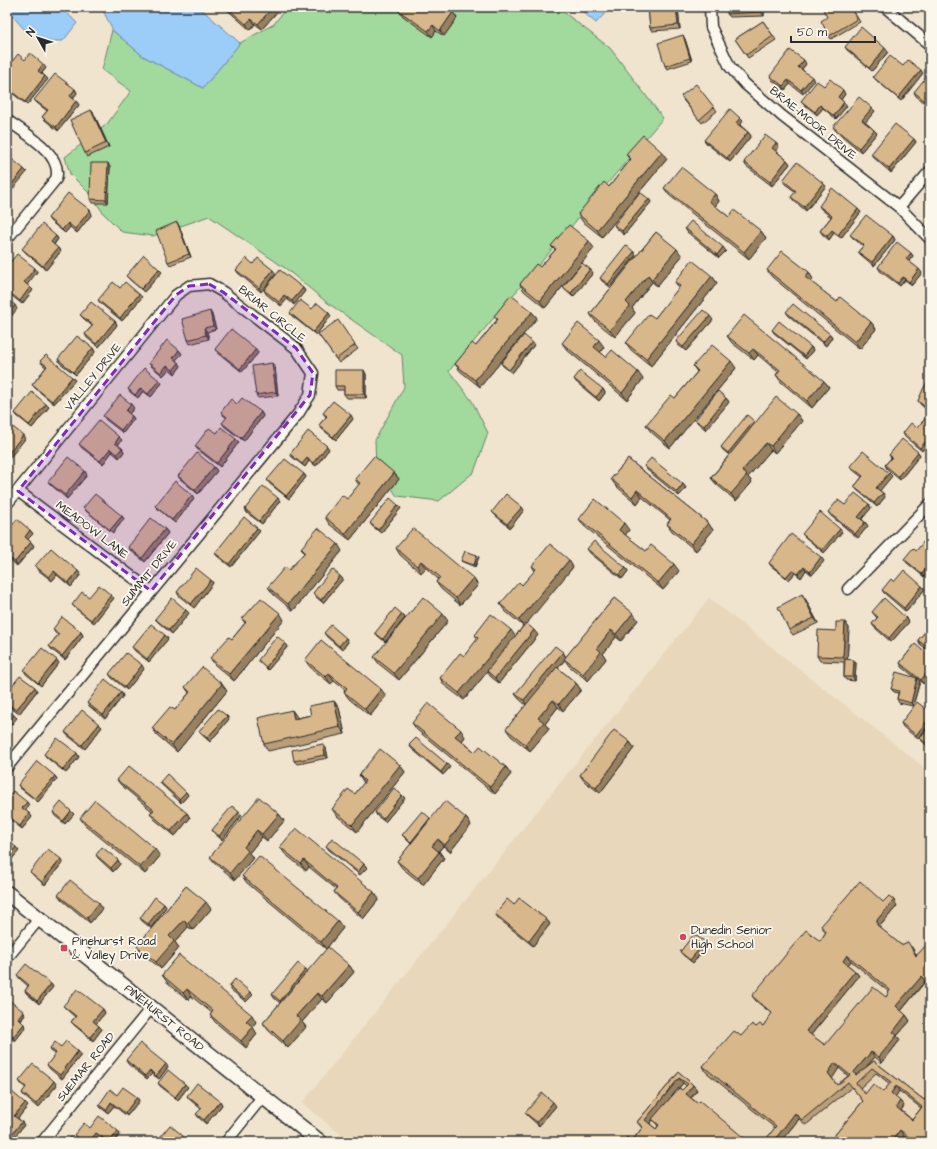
<svg xmlns="http://www.w3.org/2000/svg" width="937" height="1149" viewBox="0 0 937 1149" font-family="'Architects Daughter',sans-serif">
  <style>
    .built { fill: #e9d7bb }
    .green { fill: #a2d99d; stroke: #668264 }
    .water { fill: #9cccf8; stroke: #6f8ca6 }
    .lines { fill: none; stroke-linecap: round; stroke-linejoin: round }
    .street-casing { stroke: #2b2b2b; stroke-width: 13 }
    .secondary-casing { stroke: #2b2b2b; stroke-width: 17 }
    .street { stroke: #fbf7ec; stroke-width: 10 }
    .secondary { stroke: #fbf7ec; stroke-width: 14 }
    .wall { fill: #ba9e78; stroke: #2b2b2b; fill-rule: evenodd }
    .shaded-wall { fill: #978161; stroke: #2b2b2b }
    .building { fill: #d8b88b; stroke: #2b2b2b; fill-rule: evenodd }
    .marked { fill: #7b2cbf; fill-opacity: 0.2; stroke: #7b2cbf; stroke-width: 3; stroke-dasharray: 8 5; stroke-linejoin: round }
    .poi-dot { fill: #d1495b; stroke: #fbf7ec; stroke-width: 1.5 }
    .labels { text-anchor: middle; dominant-baseline: central; stroke-width: 3.5; stroke-linejoin: round; paint-order: stroke }
    .street-label { font-size: 12px; fill: #2b2b2b; stroke: #fbf7ec }
    .poi-label { font-size: 12px; fill: #2b2b2b; stroke: #fbf7ec; text-anchor: start }
  </style>
  <rect width="100%" height="100%" fill="#f0e4cf"/>
  <filter id="ink" filterUnits="userSpaceOnUse"><feTurbulence type="fractalNoise" baseFrequency=".025" numOctaves="2"/><feDisplacementMap in="SourceGraphic" scale="8" xChannelSelector="R" yChannelSelector="G"/><feConvolveMatrix kernelMatrix="1 2 1 2 8 2 1 2 1" color-interpolation-filters="sRGB"/></filter>
  <g filter="url(#ink)">
    <path class="built" d="M709,598l221,174v370h-580l-48,-39z"/>
    <path class="green" d="M287,7h270l53,41 53,70 -214,253 23,30 16,32 -14,39 -35,29 -42,-5 -21,-29 -1,-27 29,-53 -2,-32 -77,-54 -40,-33 -76,-52 -56,20 -31,-4 -18,-18 -14,-20 -20,-20 -5,-17 42,-33 24,-33 -29,-21 10,-40 31,26 60,32 37,-45 34,-19z"/>
    <path class="water" d="M7,7h51l8,5 11,11 -14,18h-19l-20,-12 -17,-19z
      M101,7h98l41,36 -37,45 -60,-32 -31,-26v-2z
      M577,7h34l-15,16z"/>
    <g class="lines">
      <g class="street-casing">
        <path id="street" d="M710,7l1,20 19,40 15,17 37,32 117,91 31,32
          M885,7l45,38
          M7,120c17,13 57,34 49,59l-49,60
          M899,207l31,-36
          M18,491l133,100
          M7,504l169,-209 13,-9 20,-2 14,8 73,56 17,25 -3,22 -12,19 -291,353
          M848,589l82,-85
          M7,958l32,-39
          M42,1142l109,-134
          M226,1142l37,-46"/>
      </g>
      <g class="secondary-casing">
        <path id="secondary" d="M7,893l313,249"/>
      </g>
      <use href="#street" class="street"/>
      <use href="#secondary" class="secondary"/>
    </g>
    <path class="wall" d="M224,7h50l3,5 -15,17 -7,-5 -5,6z
      M648,7h30l2,22 -28,2 -2,-3z
      M764,7v9l-34,1 -3,-3z
      M851,7l9,15 -29,17 -2,-3z
      M399,11l58,7 -13,18 -8,-5 -4,6 -29,-21z
      M763,21l13,19 -28,18 -13,-19z
      M685,39l7,22 -25,8 -2,-3z
      M845,47l43,5 -16,19 -25,-21z
      M806,64l-4,5 12,12 -11,13 -13,-10 -5,6 -13,-10 -2,-4z
      M903,66l20,7 -22,28 -25,-21 -3,-3z
      M7,68h39l-4,5 6,6 -21,26 -20,-16z
      M930,77v30l-14,-11 -2,-4z
      M824,86l21,8 -4,6 6,6 -11,13 -13,-11 -6,7 -13,-11 -3,-3z
      M75,89l2,4 -4,5 3,3 3,4 -21,26 -13,-11 -3,-3 5,-6 -10,-8 -3,-3z
      M683,100l31,7 3,4 -15,12z
      M91,110l3,4 15,33 -22,10 -2,-4z
      M875,111l-10,11 9,8 3,3 -16,19 -25,-21 -3,-4z
      M740,118l3,3 -3,4 8,7 3,4 -21,26 -23,-18 -3,-4z
      M914,139l2,3 -25,31 -18,-16 -2,-3z
      M776,143l3,4 -3,4 11,9 3,4 -18,22 -26,-20 -2,-4z
      M626,154l41,5 -65,78 -20,-16 -4,-7 31,-27 21,-27z
      M110,167l-2,36h-16l-2,-4z
      M783,180l43,6 -20,25 -12,-10 -3,-4 5,-5 -11,-8z
      M664,188l51,6 4,7 -4,5 14,11 32,14 5,7 -17,21 -80,-64z
      M649,199l2,3 -27,33 -8,-7 -2,-3z
      M819,206l42,6 -20,26 -7,-5 -5,7 -6,-5 -3,-4 11,-14 -10,-8z
      M92,214l-15,19 -7,-6 -5,6 -15,-12 -2,-3z
      M179,226l12,31 -21,8 -2,-3z
      M685,228l41,23 -7,7 -32,-26z
      M656,232l26,24 -25,30 -5,-4 -20,26 3,5 -20,24 -20,-16 -5,-7z
      M850,235l43,1 2,4 -21,26 -13,-11 -3,-3 5,-6 -10,-8z
      M56,236l2,3 -4,6 4,3 3,3 -15,19 -21,-18 -3,-3z
      M551,246l43,2 -49,60 -21,-17 -4,-7 20,-17 15,-17z
      M911,253l2,3 -4,5 13,12 -10,12 -7,-5 -5,6 -20,-15 -2,-4z
      M636,255l-26,32 -8,-6 -2,-3z
      M253,264l23,10 -15,18 -23,-19 -2,-3z
      M7,266l28,2 2,4 -10,12 6,6 -11,14 -15,-12z
      M159,269l3,3 -18,20 -15,-13 -3,-3z
      M590,269l3,4 -20,24 -8,-7 -2,-3z
      M767,270l46,9 -2,3 26,20 34,20 5,7 -16,20 -88,-72z
      M712,276l5,7 -66,83 -20,-16 -5,-7 29,-25 24,-30 -4,-6z
      M120,288l22,9 -20,24 -22,-18 -2,-3z
      M303,288l2,3 -11,14 -7,-6 -6,7 -15,-12 -2,-4z
      M312,309l19,7 -15,19 -24,-19 -2,-3z
      M210,311l2,4 4,14 -9,3 2,7 -19,5 -2,-4z
      M532,312l5,6 -57,69 -20,-16 -5,-7 21,-18 21,-26 -3,-4z
      M786,312l44,22 2,3 -6,9 -37,-30z
      M80,315l35,6 2,4 -18,22 -12,-9 -2,-4 7,-8 -9,-8z
      M713,320l-27,31 -8,-6 -2,-4z
      M772,330l39,17 2,3 -7,9 -32,-26z
      M318,334l37,11 3,4 -19,14z
      M727,336l97,45 5,6 -17,21 -31,-26 -5,-7 2,-3 -20,-17 -4,5 -22,-17z
      M562,343l42,4 -4,5 6,5 37,22 -16,21 -60,-50z
      M534,345l-22,28 -9,-7 -2,-3z
      M93,348l2,4 -19,23 -16,-12 -2,-4z
      M215,349h41l2,4 -16,19 -25,-20z
      M179,350l3,4 -6,6 3,3 2,3 -6,8 -6,-5 -6,7 -12,-10 -2,-3z
      M40,361l35,19 -21,24 -19,-16 -3,-3 14,-18 -3,-2z
      M693,366l43,2 -66,80 -19,-16 -5,-7 29,-27 22,-26z
      M275,367l3,29 -20,2 -2,-3z
      M366,374v24h-19l-3,-4v-4h-7l-2,-4z
      M574,379l29,10 2,4 -6,8 -23,-19z
      M930,379v33l-9,-7 -3,-4z
      M159,380l3,3 -11,14 -8,-6 -5,7 -8,-6 -2,-3z
      M726,398l3,4 -23,28 -8,-7 -3,-3z
      M237,404l24,8 2,4 -19,25 -19,-14 -3,-4 5,-5 -3,-2 -3,-4z
      M49,407l-17,21 -15,-12 -2,-3z
      M134,408l-5,6 3,2 2,3 -11,14 -17,-13 -3,-4z
      M323,413l30,6 -17,21 -14,-11 -3,-4 7,-8z
      M797,414l5,7 -27,32 -4,-3 -23,27 4,5 -16,19 -20,-17 -5,-6 18,-23 -6,-5 -2,-3 35,-24z
      M930,414v28l-8,9 -17,-14 -2,-4 14,-5z
      M217,433l22,9 -19,25 -23,-18 -2,-3z
      M122,440l-4,5 4,3 2,4 -5,6 -7,-6 -9,12 -21,-16 -3,-4z
      M329,449l-13,17 -7,-5 -4,6 -13,-10 -2,-3z
      M918,452l2,3 -20,25 -13,-11 -2,-4 6,-7 -2,-3z
      M628,459l80,64 5,7 -17,21 -24,-20 -5,-7 3,-4 -28,-23 -5,7 -21,-18 -5,-7z
      M644,466l39,18 3,4 -7,8 -32,-26z
      M850,466l39,7 3,3 -13,15 4,2 2,4 -8,10 -20,-17 -3,-3 8,-10 -9,-7z
      M214,467l3,4 -19,23 -18,-15 -2,-3z
      M394,473l5,6 -49,61 -21,-16 -4,-7 22,-18 12,-14 -4,-6z
      M304,474l2,3 -17,22 -19,-15 -3,-4z
      M87,475l-20,24 -16,-14 -3,-3z
      M192,495l2,4 -19,24 -17,-14 -3,-3z
      M280,501l-18,23 -15,-11 -2,-4z
      M869,504l2,4 -9,11 6,7 -10,12 -27,-22 -3,-4 17,-7z
      M398,505l3,3 -20,25 -9,-7 -2,-3z
      M83,508l39,8 2,3 -11,14 -27,-22z
      M524,510l-14,18 -15,-13 -3,-3z
      M579,519l50,11 -4,5 21,16 33,20 -16,19 -79,-64z
      M257,528l3,3 -29,36 -14,-11 -2,-3z
      M165,529l3,4 -23,29 -15,-12 -2,-3z
      M30,530l3,4 -5,5 3,3 3,4 -17,20 -10,-9v-25z
      M842,532l-18,21 -19,-16 -3,-3z
      M930,543v27l-6,7 -17,-14 -3,-4 12,-8z
      M301,548l41,3 -49,60 -20,-17 -5,-7 21,-17 15,-17z
      M396,548l77,30 5,7 -18,20 -19,-16 -5,-7 2,-3 -12,-11 -5,5 -21,-18z
      M587,549l39,19 2,3 -6,8 -32,-26z
      M477,555l2,2 -4,10 -12,-5 -2,-1z
      M824,561l-12,14 -6,-5 -5,8 -6,-5 -6,7 -18,-14 -2,-3z
      M35,566l46,8 -10,13 -14,-12 -5,6 -14,-11z
      M532,566l41,1 -47,56 12,12 -39,48 -8,-6 -4,-5 -23,28 -20,-15 -4,-7 24,-22 14,-17 -3,-4 40,2 8,-11 -18,-15 -5,-7 22,-19 13,-14z
      M343,579l-20,24 -8,-7 -2,-3z
      M211,580l2,3 -19,25 -15,-12 -2,-4z
      M894,582l31,7 -19,23 -22,-19 -2,-3z
      M111,595l3,3 -20,25 -19,-15 -3,-3 17,-8z
      M614,598l24,22 -17,21 -5,-4 -13,17 3,5 -18,22 -19,-15 -4,-6 -7,8 18,15 5,7 -18,21 -5,-4 -13,17 4,5 -19,22 -19,-15 -5,-7 20,-24 -7,-6 -4,-5 48,-42 3,5z
      M806,600l12,23 -25,12 -4,-5z
      M186,610l3,3 -17,21 -14,-12 -3,-3z
      M872,612l34,6 3,4 -18,20 -17,-15 -2,-3 5,-6z
      M402,614l3,4 -20,24 -7,-6 -3,-3z
      M242,619l42,1 -50,61 -19,-16 -5,-7 22,-19 13,-16z
      M448,621l-49,59 -20,-16 -5,-7z
      M845,622l4,6 -2,31 9,4 -1,18 -9,-1 -2,-3v-15l-24,-1 -3,-5 19,-25z
      M930,627v25l-10,-8 -2,-4z
      M53,629l28,3 2,4 -18,24 -13,-10 -3,-4 9,-11 -3,-2z
      M324,633l22,5 2,4 -6,8 -15,-13z
      M165,635l3,4 -19,23 -14,-11 -3,-4z
      M915,644l8,40 -4,-4 1,1 -7,25 -14,-3 -2,-4 1,-6 -4,-1 -3,-3 25,-11 -14,-11 -2,-4z
      M288,646l-20,24 -8,-7 -2,-3z
      M305,660l81,36 -16,20 -21,-17 -5,-7 1,-2 -11,-9 -3,3 -21,-17z
      M59,663l-18,23 -15,-12 -2,-4z
      M144,669l-17,21 -15,-12 -3,-4z
      M185,687l42,4 -50,61 -20,-17 -5,-7 23,-18 14,-17z
      M37,691l-18,23 -12,-9v-13z
      M121,692l2,4 -18,23 -16,-13 -2,-3z
      M334,701l5,7 6,26 -77,17 -4,-7 28,-34 5,8 14,-3z
      M930,712v11l-12,16 -15,-12 -2,-4z
      M227,716l2,3 -19,23 -9,-8 -2,-3z
      M412,723l53,14 -3,4 13,11 31,15 5,7 -16,20 -78,-64z
      M99,724l3,3 -17,22 -18,-14 -2,-3z
      M930,725v23l-8,-7 -2,-3z
      M630,742l4,6 -34,45 -16,-12 -4,-6z
      M409,745l41,22 -7,8 -31,-26z
      M326,748l2,10 -31,6 -3,-3z
      M44,754l35,3 -13,16 -19,-15z
      M400,765l5,7 -48,60 -20,-16 -5,-7 23,-15 9,-11 -5,-8z
      M55,776l2,3 -19,23 -18,-14 -2,-3z
      M117,780l70,33 3,5 -15,18 -21,-17 -4,-6 2,-2 -31,-26z
      M160,782l26,10 2,3 -7,8 -19,-18z
      M402,795l3,3 -20,24 -8,-6 -2,-4z
      M7,799l22,6 -4,6 4,2 3,4 -10,12 -15,-12z
      M53,812l21,2 -9,10 -10,-8z
      M279,814l5,7 -17,20 -5,-4 -13,16 4,5 -18,22 -20,-17 -5,-6z
      M242,815l-20,25 -8,-7 -2,-3z
      M80,818l80,38 -15,18 -60,-49z
      M430,818l1,1 35,-1 5,7 -21,27 -7,-6 -4,5 5,7 -21,27 -21,-17 -5,-7 14,-17 -9,-9z
      M326,846l38,18 3,4 -7,7 -31,-25z
      M280,847l99,52 -16,20 -24,-21 -5,-6 2,-3 -27,-22 -3,4 -21,-17z
      M96,855l22,5 2,4 -7,8 -15,-14z
      M61,859l2,3 -18,23 -12,-10 -3,-3z
      M242,876l101,52 -17,21 -79,-66z
      M186,886l25,23 -18,21 -5,-3 -13,15 4,6 -18,21 -19,-16 -5,-7z
      M58,895l44,14 -12,14 -28,-23z
      M883,902l14,4 -17,20v2l21,17 11,2 5,9 13,-15v51l-5,-10 -24,29 5,4 4,6 -13,15 3,4 -18,23 -7,-6 -11,12 10,-8 50,39 6,42h-18l-8,-6 -5,6h-70l34,-41 -11,-14 -46,38 -7,-6 -18,22 -17,1 11,-14 -69,-56 -3,-6 38,-30 15,-9 7,-1 9,-12 -16,-13 -4,-5 68,-55 6,-9 -5,-6zM851,961l38,31 -3,5 -61,48 -14,-10 48,-59 -4,-5 -7,-6zM839,1068l9,8 -11,9 -5,-7zM876,1073l14,11 -7,8 -18,2 -5,-6zM899,1091l22,17 -9,12 -11,-10 3,-4 -4,-5 -5,-4z
      M164,904l2,3 -15,21 -9,-7 -2,-3z
      M514,905l32,14 4,5 -17,22 -34,-27 -4,-5z
      M707,946l-14,17 -10,-8 -3,-3z
      M349,965l5,7 -27,31 -5,-4 -20,23 4,5 -18,21 -20,-18 -5,-7 17,-20 -6,-5 -2,-4 35,-23z
      M17,975l34,9 2,3 -14,17 -12,-10 -2,-3 3,-5 -8,-7z
      M162,975l94,47 -4,5 5,7 -11,14 -31,-26 -5,-7 2,-2 -21,-17 -3,4 -21,-18z
      M229,986l24,9 -7,7 -15,-12z
      M7,1005l16,6 2,4 -4,6 5,6 -11,14 -8,-7z
      M63,1006l40,3 2,4 -9,10 6,6 -9,12 -19,-16 -3,-3 4,-5 -9,-8z
      M50,1048l28,3 3,4 -19,24 -12,-10 -3,-4 9,-11 -4,-2z
      M126,1060l42,7 -9,12 -7,-5 -5,5 -19,-15z
      M679,1072l14,13 4,5 -6,8 53,40 3,4h-124l9,-1 10,-13 -5,-6zM683,1083l3,3 -4,4 -3,-2zM653,1120l5,6 -2,3 -6,-5z
      M19,1081l38,4 -19,23 -14,-12 -2,-3 4,-5 -4,-3z
      M158,1083l30,4 -10,13 -18,-14z
      M7,1095l21,11 -10,12 6,7 -10,13 -7,-5z
      M187,1096l33,5 2,4 -16,19 -7,-6 -3,-4 5,-5 -12,-10z
      M137,1097l2,4 -12,15 -13,-10 -6,7 -7,-5 -2,-3z
      M556,1106l-17,20 -11,-10 -3,-3z
      M90,1128l30,6 -6,8h-8l-7,-6 -5,6h-13l-7,-7z"/>
    <path class="shaded-wall" d="M273,7h1l3,5 -15,17 -4,-5z
      M676,7h2l2,22 -2,-4z
      M761,7h3v9l-3,-4z
      M926,7h4v1l-3,4 -2,-4z
      M453,12l4,6 -13,18 -4,-5z
      M251,19l4,5 -5,6 -4,-6z
      M433,25l3,6 -4,6 -4,-6z
      M683,35l2,4 7,22 -2,-3z
      M885,48l3,4 -16,19 -3,-3z
      M7,57l3,3 -3,4z
      M804,60l2,4 -5,6 -3,-3z
      M43,64l3,4 -5,6 -3,-3z
      M921,70l2,3 -22,28 -3,-3z
      M45,76l3,3 -21,26 -2,-3z
      M812,77l2,4 -11,13 -2,-4z
      M788,80l2,4 -5,6 -2,-4z
      M75,89l2,4 -5,6 -2,-3z
      M843,90l2,4 -5,7 -2,-4z
      M76,101l3,4 -21,26 -2,-4z
      M844,102l3,4 -11,13 -2,-3z
      M820,105l3,3 -6,7 -2,-3z
      M872,108l3,3 -10,12 -3,-3z
      M91,110l3,4 15,33 -3,-4z
      M740,118l3,3 -4,5 -3,-3z
      M874,130l3,3 -16,19 -2,-4z
      M748,132l3,4 -21,26 -3,-4z
      M914,139l2,3 -25,31 -2,-4z
      M776,143l3,4 -4,5 -3,-4z
      M662,152l5,7 -65,78 -5,-7z
      M787,160l3,4 -18,22 -2,-4z
      M108,163l2,4 -2,36 -2,-3z
      M24,169l3,3 -20,24v-6z
      M823,183l3,3 -20,25 -2,-4z
      M715,194l4,7 -5,7 -5,-7z
      M649,199l2,3 -27,33 -2,-4z
      M858,209l3,3 -20,26 -3,-3z
      M90,210l2,4 -15,19 -2,-4z
      M177,222l2,4 12,31 -2,-3z
      M68,223l2,4 -5,6 -3,-3z
      M832,230l2,3 -5,7 -2,-4z
      M761,231l5,7 -17,21 -5,-7z
      M56,236l2,3 -5,6 -2,-3z
      M893,236l2,4 -21,26 -2,-4z
      M589,241l5,7 -49,60 -5,-7z
      M723,247l3,4 -7,7 -2,-3z
      M58,248l3,3 -15,19 -3,-4z
      M677,249l5,7 -25,30 -5,-7z
      M634,252l2,3 -26,32 -2,-3z
      M911,253l2,3 -5,6 -2,-3z
      M35,268l2,4 -10,13 -3,-3z
      M159,269l3,3 -18,20 -3,-3z
      M590,269l3,4 -20,24 -2,-4z
      M919,269l3,4 -10,12 -3,-3z
      M273,270l3,4 -15,18 -2,-4z
      M809,272l4,7 -3,5 -5,-7z
      M648,275l4,7 -20,26 3,5 -20,24 -5,-7 16,-28z
      M712,276l5,7 -66,83 -5,-7z
      M903,277l2,3 -5,6 -2,-3z
      M30,287l3,3 -11,14 -2,-3z
      M303,288l2,3 -11,14 -2,-4z
      M139,294l3,3 -20,24 -2,-3z
      M284,295l3,4 -6,7 -2,-4z
      M15,305l2,4 -10,13v-7z
      M210,311l2,4 4,14 -3,-3z
      M532,312l5,6 -57,69 -5,-7z
      M329,313l2,3 -15,19 -3,-3z
      M710,316l3,4 -27,31 -3,-4z
      M115,321l2,4 -18,22 -3,-3z
      M871,322l5,7 -16,20 -5,-7z
      M204,328l3,4 2,7 -3,-4z
      M830,334l2,3 -6,9 -3,-4z
      M599,340l5,7 -5,7 -5,-7z
      M532,342l2,3 -22,28 -3,-3z
      M811,347l2,3 -7,9 -2,-3z
      M93,348l2,4 -19,23 -3,-3z
      M256,349l2,4 -16,19 -2,-3z
      M753,349l5,6 -4,5 -5,-7z
      M179,350l3,4 -7,7 -2,-3z
      M731,361l5,7 -66,80 -5,-7z
      M179,363l2,3 -6,8 -2,-4z
      M272,363l3,4 3,29 -2,-4z
      M167,365l2,4 -6,7 -2,-3z
      M364,370l2,4v24l-2,-4z
      M638,372l5,7 -16,21 -5,-7z
      M72,377l3,3 -21,24 -2,-3z
      M159,380l3,3 -11,14 -3,-3z
      M824,381l5,6 -17,21 -5,-7z
      M141,388l2,3 -5,7 -3,-3z
      M603,389l2,4 -6,8 -3,-4z
      M726,398l3,4 -23,28 -2,-4z
      M46,404l3,3 -17,21 -3,-3z
      M131,404l3,4 -6,7 -2,-4z
      M261,412l2,4 -19,25 -3,-3z
      M797,414l5,7 -27,32 -4,-7z
      M351,415l2,4 -17,21 -3,-3z
      M132,416l2,3 -11,14 -2,-3z
      M754,421l3,4 -26,32 -3,-4z
      M23,435l2,4 -16,20 -2,-2v-2z
      M930,436v6l-8,9 -2,-3z
      M119,437l3,3 -5,6 -2,-3z
      M236,439l3,3 -19,25 -3,-4z
      M766,443l5,7 -23,27 4,5 -16,19 -5,-7 11,-23z
      M327,446l2,3 -13,17 -3,-3z
      M122,448l2,4 -5,6 -2,-4z
      M110,449l2,3 -9,12 -3,-3z
      M918,452l2,3 -20,25 -2,-4z
      M307,458l2,3 -4,6 -3,-3z
      M214,467l3,4 -19,23 -3,-4z
      M85,471l2,4 -20,24 -2,-4z
      M394,473l5,6 -49,61 -5,-6z
      M889,473l3,3 -13,16 -3,-4z
      M304,474l2,3 -17,22 -3,-3z
      M683,484l3,4 -7,8 -2,-4z
      M637,490l5,7 -5,7 -5,-7z
      M883,493l2,4 -8,10 -3,-4z
      M192,495l2,4 -19,24 -3,-3z
      M278,498l2,3 -18,23 -3,-3z
      M869,504l2,4 -10,12 -3,-3z
      M398,505l3,3 -20,25 -3,-3z
      M522,507l2,3 -14,18 -3,-4z
      M122,516l2,3 -11,14 -3,-3z
      M865,522l3,4 -10,12 -3,-4z
      M624,523l5,7 -5,7 -5,-7z
      M708,523l5,7 -17,21 -5,-7z
      M257,528l3,3 -29,36 -2,-3z
      M165,529l3,4 -23,29 -3,-4z
      M840,529l2,3 -18,21 -2,-3z
      M30,530l3,4 -6,6 -2,-3z
      M31,542l3,4 -17,20 -2,-4z
      M338,544l4,7 -49,60 -5,-7z
      M477,555l2,2 -4,10 -1,-2z
      M821,557l3,4 -12,14 -2,-3z
      M569,560l4,7 -49,60 -5,-7z
      M421,561l5,7 -5,5 -4,-7z
      M930,563v7l-6,7 -2,-3z
      M674,564l5,7 -16,19 -5,-7z
      M804,567l2,3 -5,8 -3,-4z
      M626,568l2,3 -6,8 -3,-4z
      M792,570l3,3 -6,7 -3,-3z
      M54,571l3,4 -5,6 -3,-4z
      M78,571l3,3 -10,13 -3,-4z
      M340,576l3,3 -20,24 -2,-3z
      M473,578l5,7 -18,20 -4,-7z
      M211,580l2,3 -19,25 -3,-4z
      M922,586l3,3 -19,23 -2,-4z
      M802,594l4,6 12,23 -4,-5z
      M111,595l3,3 -20,25 -3,-3z
      M186,610l3,3 -17,21 -3,-4z
      M280,613l4,7 -50,61 -5,-7z
      M633,613l5,7 -17,21 -5,-7z
      M402,614l3,4 -20,24 -2,-3z
      M443,614l5,7 -49,59 -5,-7z
      M906,618l3,4 -18,20 -2,-4z
      M845,622l4,6 -2,35 -4,-6z
      M511,630l5,7 -52,63 -5,-7z
      M534,630l4,5 -39,48 -4,-5z
      M611,630l5,7 -13,17 3,5 -18,22 -5,-7 14,-26z
      M81,632l2,4 -18,24 -3,-4z
      M165,635l3,4 -19,23 -2,-3z
      M346,638l2,4 -6,8 -3,-4z
      M285,643l3,3 -20,24 -2,-3z
      M563,652l3,6 -39,48 -3,-6z
      M57,660l2,3 -18,23 -3,-3z
      M854,660l2,3 -1,18 -2,-4z
      M142,665l2,4 -17,21 -2,-3z
      M930,669v7l-7,8 -2,-4z
      M329,674l5,7 -3,3 -5,-7z
      M917,678l3,3 -7,25 -2,-3z
      M576,683l5,7 -18,21 -4,-7z
      M222,684l5,7 -50,61 -5,-7z
      M35,687l2,4 -18,23 -3,-4z
      M381,689l5,7 -16,20 -5,-7z
      M121,692l2,4 -18,23 -2,-4z
      M553,700l5,7 -13,17 4,5 -19,22 -5,-7 13,-26z
      M334,701l5,7 6,26 -5,-7z
      M292,710l5,7 2,9 -5,-7z
      M14,715l3,3 -10,12v-7z
      M227,716l2,3 -19,23 -3,-4z
      M930,717v6l-12,16 -2,-4z
      M99,724l3,3 -17,22 -3,-4z
      M461,730l4,7 -5,6 -5,-7z
      M630,742l4,6 -34,45 -4,-5z
      M323,744l3,4 2,10 -3,-3z
      M77,753l2,4 -13,16 -3,-3z
      M447,764l3,3 -7,8 -2,-3z
      M400,765l5,7 -48,60 -5,-7z
      M506,767l5,7 -16,20 -5,-7z
      M55,776l2,3 -19,23 -3,-3z
      M186,792l2,3 -7,8 -2,-4z
      M402,795l3,3 -20,24 -2,-3z
      M27,802l2,3 -4,7 -3,-4z
      M71,811l3,3 -9,10 -2,-3z
      M239,812l3,3 -20,25 -3,-4z
      M29,813l3,4 -10,12 -2,-3z
      M187,813l3,5 -15,18 -4,-5z
      M279,814l5,7 -17,20 -5,-7z
      M430,818l3,3 -20,24 -2,-3z
      M466,818l5,7 -21,27 -5,-7z
      M257,830l5,7 -13,16 4,5 -18,22 -5,-7 14,-26z
      M438,839l5,7 -6,7 -5,-7z
      M16,847l3,4 -12,14v-7z
      M155,849l5,7 -15,18 -5,-7z
      M439,852l5,6 -21,27 -5,-7z
      M61,859l2,3 -18,23 -3,-3z
      M118,860l2,4 -7,8 -2,-4z
      M304,860l5,7 -3,4 -5,-7z
      M364,864l3,4 -7,7 -2,-3z
      M374,892l5,7 -16,20 -5,-7z
      M894,900l3,6 -17,20v5l-3,-6v-5z
      M206,902l5,7 -18,21 -5,-7z
      M99,903l3,6 -12,14 -3,-5z
      M164,904l2,3 -15,21 -3,-4z
      M546,919l4,5 -17,22 -4,-5z
      M184,920l4,7 -13,15 4,6 -18,21 -5,-7 13,-26z
      M338,921l5,7 -17,21 -5,-7z
      M705,942l2,4 -14,17 -3,-3z
      M930,951v22l-4,-5 1,-13z
      M847,955l4,6 -4,5 -4,-5z
      M349,965l5,7 -27,31 -5,-7z
      M306,969l2,3 -26,32 -2,-3z
      M855,971l4,5 -49,60 -4,-5z
      M922,976l3,5 -25,31 -4,-6z
      M51,984l2,3 -14,17 -2,-3z
      M187,989l4,7 -3,4 -5,-7z
      M250,992l3,3 -7,7 -2,-3z
      M317,993l5,6 -20,23 4,5 -18,21 -5,-7 13,-25z
      M103,1009l2,4 -9,11 -3,-3z
      M23,1011l2,4 -5,7 -2,-4z
      M252,1015l4,7 -5,6 -5,-7z
      M906,1015l4,6 -13,15 3,4 -18,23 -3,-6 14,-25z
      M24,1024l2,3 -11,14 -2,-4z
      M99,1026l3,3 -9,12 -3,-4z
      M253,1027l4,7 -11,14 -5,-7z
      M78,1051l3,4 -19,24 -2,-4z
      M871,1052l4,5 -18,20 -3,-5z
      M835,1063l4,5 -7,11 -4,-6z
      M166,1064l2,3 -9,12 -3,-3z
      M150,1070l2,4 -5,5 -2,-3z
      M679,1078l4,5 -35,42 -3,-5z
      M54,1081l3,4 -19,23 -2,-4z
      M185,1084l3,3 -10,13 -3,-3z
      M693,1085l4,5 -7,9 -4,-5z
      M896,1086l3,5 -4,7 -4,-5z
      M137,1097l2,4 -12,15 -2,-3z
      M220,1101l2,4 -16,19 -2,-4z
      M900,1101l4,5 -4,6 -4,-5z
      M111,1102l3,4 -6,7 -2,-3z
      M553,1102l3,4 -17,20 -2,-4z
      M25,1103l3,3 -11,13 -3,-3z
      M795,1113l4,6 -19,23 -4,-4z
      M22,1122l2,3 -10,13 -3,-3z
      M900,1130l4,6 -5,6h-8z
      M118,1131l2,3 -6,8h-5z
      M96,1133l3,3 -5,6h-5z
      M10,1138l3,3 -6,1v-1z
      M744,1138l3,4h-4z"/>
    <path class="building" d="M226,7h47l-15,17 -7,-5 -5,5z
      M402,7h44l7,5 -13,19 -7,-6 -5,6 -29,-20z
      M648,7h28l2,18 -28,3z
      M727,7h34v5l-34,2z
      M822,7h28l7,12 -28,17 -8,-15 6,-4z
      M763,21l10,15 -27,19 -11,-16z
      M861,27l24,21 -16,20 -24,-21z
      M683,35l7,23 -25,8 -7,-23z
      M790,50l14,10 -6,7 14,10 -11,13 -13,-10 -5,6 -13,-10z
      M30,53l13,11 -5,7 7,5 -20,26 -18,-14v-20l11,-14 7,6z
      M890,56l13,10 5,-6 13,10 -23,28 -25,-21z
      M55,74l20,15 -5,7 6,5 -20,26 -14,-10 6,-7 -14,-10z
      M928,75l2,2v28l-16,-13z
      M830,79l13,11 -5,7 6,5 -10,14 -14,-11 -5,7 -14,-11 16,-20 7,5z
      M696,84l18,23 -15,13 -18,-24z
      M859,97l13,11 -10,12 12,10 -15,18 -26,-21z
      M730,109l10,9 -4,5 12,9 -21,26 -23,-18z
      M91,110l15,33 -21,10 -15,-33z
      M895,124l19,15 -25,30 -18,-15z
      M643,135l19,17 -65,78 -19,-16 26,-32 5,5 22,-28 -5,-5z
      M765,135l11,8 -4,5 15,12 -17,22 -26,-20z
      M7,155l17,14 -17,21z
      M797,162l26,21 -19,24 -13,-10 5,-6 -13,-11z
      M91,163h17l-2,37 -16,-1z
      M681,167l34,27 -6,7 20,16 5,-7 27,21 -17,21 -80,-64z
      M832,188l26,21 -20,26 -6,-5 -5,6 -7,-5 12,-15 -13,-10z
      M640,192l9,7 -27,32 -8,-6z
      M68,193l22,17 -15,19 -7,-6 -6,7 -14,-12z
      M866,215l27,21 -21,26 -14,-10 6,-7 -14,-10z
      M691,221l32,26 -6,8 -32,-27z
      M177,222l12,32 -21,8 -12,-31z
      M42,224l14,12 -5,6 7,6 -15,18 -21,-17z
      M569,225l20,16 -49,60 -20,-17 16,-20 4,3 16,-18 -5,-3z
      M656,232l21,17 -25,30 -4,-4 -22,27 4,4 -20,24 -20,-16z
      M897,242l14,11 -5,6 13,10 -10,13 -6,-5 -5,6 -20,-16z
      M626,245l8,7 -26,32 -8,-6z
      M782,251l27,21 -4,5 32,25 3,-5 31,25 -16,20 -88,-72z
      M17,254l18,14 -11,14 6,5 -10,14 -13,-11v-24z
      M144,255l15,14 -18,20 -15,-13z
      M246,258l7,6 5,-6 15,12 -14,18 -23,-18z
      M692,260l20,16 -66,83 -20,-16 23,-29 6,4 25,-32 -5,-4z
      M582,263l8,6 -19,24 -8,-6z
      M280,270l23,18 -11,13 -8,-6 -5,7 -15,-12z
      M113,282l7,6 5,-6 14,12 -19,24 -22,-18z
      M511,295l21,17 -57,68 -20,-16 17,-21 4,3 22,-27 -4,-3z
      M7,299l8,6 -8,10z
      M300,300l12,9 5,-6 12,10 -16,19 -23,-19z
      M91,302l24,19 -19,23 -11,-10 8,-9 -13,-10z
      M793,304l37,30 -7,8 -37,-30z
      M703,310l7,6 -27,31 -7,-6z
      M210,311l3,15 -9,2 2,7 -18,5 -6,-21z
      M744,315l80,66 -17,20 -31,-26 4,-5 -27,-21 -4,4 -22,-17z
      M338,320l17,25 -19,14 -18,-25z
      M779,321l32,26 -7,9 -32,-26z
      M578,323l21,17 -5,7 12,10 6,-7 26,22 -16,21 -60,-50z
      M231,329l25,20 -16,20 -25,-20z
      M524,335l8,7 -23,28 -8,-7z
      M77,336l16,12 -20,24 -15,-13z
      M167,340l12,10 -6,8 6,5 -6,7 -6,-5 -6,8 -12,-10z
      M712,345l19,16 -66,80 -19,-16 25,-30 4,3 23,-27 -5,-5z
      M46,355l26,22 -20,24 -20,-16 15,-19 -7,-5z
      M272,363l4,29 -20,3 -4,-29z
      M144,368l15,12 -11,14 -7,-6 -6,7 -7,-6z
      M335,370h29v24h-20v-8h-9z
      M580,371l23,18 -7,8 -22,-18z
      M930,379v32l-12,-10 6,-14z
      M718,391l8,7 -22,28 -9,-6z
      M32,392l14,12 -17,21 -14,-12z
      M120,395l11,9 -5,7 6,5 -11,14 -18,-14z
      M776,397l21,17 -26,32 -5,-3 -24,28 5,4 -16,19 -20,-16z
      M242,398l19,14 -20,26 -19,-15 5,-6 -6,-5 10,-13 6,5z
      M333,401l18,14 -18,22 -14,-12 8,-9 -4,-3z
      M929,414h1v22l-10,12 -17,-15 8,-10 6,5z
      M747,415l7,6 -26,32 -7,-6z
      M99,420l20,17 -4,6 7,5 -5,6 -7,-5 -10,12 -21,-17z
      M9,424l14,11 -16,20v-29z
      M221,427l15,12 -19,24 -22,-17 14,-18 8,5z
      M308,431l19,15 -14,17 -6,-5 -5,6 -12,-10z
      M902,439l16,13 -20,24 -13,-11 7,-8 -3,-2z
      M863,451l26,22 -13,15 7,5 -9,10 -20,-16 9,-11 -13,-10z
      M197,453l17,14 -19,23 -17,-14z
      M374,456l20,17 -49,61 -20,-17 17,-22 5,4 13,-16 -5,-4z
      M68,457l17,14 -20,24 -17,-13z
      M651,458l32,26 -6,8 -33,-26z
      M285,459l19,15 -18,22 -19,-16z
      M628,459l80,64 -17,21 -24,-20 4,-5 -34,-29 -5,7 -21,-18z
      M175,481l17,14 -20,25 -17,-14z
      M263,486l15,12 -19,23 -14,-12z
      M855,493l14,11 -11,13 7,5 -10,12 -27,-22 10,-12 7,5z
      M95,494l27,22 -12,14 -27,-22z
      M506,494l16,13 -15,17 -15,-12z
      M390,498l8,7 -20,25 -8,-7z
      M595,499l29,24 -5,7 27,21 5,-6 23,19 -16,19 -79,-64z
      M820,512l20,17 -18,21 -20,-16z
      M244,517l13,11 -28,36 -14,-11z
      M151,518l14,11 -23,29 -14,-11z
      M17,519l13,11 -5,7 6,5 -16,20 -8,-6v-24z
      M318,528l20,16 -50,60 -20,-17 17,-20 4,3 16,-18 -4,-4z
      M413,528l60,50 -17,20 -20,-16 4,-5 -19,-16 -4,5 -21,-18z
      M930,528v10l-5,-4z
      M791,534l30,23 -11,15 -6,-5 -6,7 -6,-4 -6,7 -17,-14z
      M925,540l5,3v20l-8,11 -18,-15 9,-11 3,3z
      M594,541l32,27 -7,7 -32,-26z
      M550,544l19,16 -50,60 -19,-16 19,-22 3,3 14,-16 -4,-3z
      M51,548l27,23 -10,12 -14,-12 -5,6 -14,-11z
      M465,551l12,4 -3,10 -13,-4z
      M196,568l15,12 -20,24 -14,-12z
      M332,569l8,7 -19,24 -8,-7z
      M904,570l18,16 -18,22 -22,-18 9,-11 3,3z
      M99,585l12,10 -20,25 -19,-15 10,-13 7,5z
      M802,594l12,24 -25,12 -11,-23z
      M423,597l20,17 -49,59 -20,-16z
      M172,598l14,12 -17,20 -14,-11z
      M261,598l19,15 -51,61 -19,-16 19,-21 3,2 14,-17 -4,-3z
      M614,598l19,15 -17,21 -5,-4 -14,18 4,4 -18,22 -19,-15z
      M884,598l22,20 -17,20 -17,-14 6,-7 -6,-5z
      M395,608l7,6 -19,25 -8,-6z
      M491,614l20,16 -52,63 -19,-15 20,-25 4,3 14,-18 -3,-3z
      M62,617l19,15 -19,24 -13,-10 10,-12 -6,-5z
      M836,622h9l-2,35 -26,-1 1,-26 18,1z
      M526,623l8,7 -39,48 -8,-7z
      M151,624l14,11 -18,24 -15,-12z
      M331,625l15,13 -7,8 -15,-13z
      M930,626v24l-12,-10z
      M277,636l8,7 -19,24 -8,-7z
      M321,640l60,49 -16,20 -21,-17 3,-4 -18,-14 -3,3 -21,-17z
      M915,644l15,13v12l-9,11 -21,-17z
      M555,646l8,6 -39,48 -9,-6z
      M42,648l15,12 -19,23 -14,-13z
      M126,653l16,12 -17,22 -16,-13z
      M845,659l9,1 -1,17h-9z
      M202,667l20,17 -50,61 -20,-17 18,-21 5,3 15,-18 -5,-5z
      M557,667l19,16 -17,21 -6,-4 -15,18 6,4 -19,22 -19,-15z
      M896,672l21,6 -6,25 -14,-4 2,-8 -8,-2z
      M20,676l15,11 -19,23 -9,-7v-11z
      M105,679l16,13 -18,23 -16,-12z
      M334,701l6,26 -76,17 -6,-26 34,-8 2,9 17,-4 -2,-9z
      M917,702l13,10v5l-14,18 -15,-12z
      M428,703l33,27 -6,6 20,16 5,-6 26,21 -16,20 -78,-64z
      M7,709l7,6 -7,8z
      M218,709l9,7 -20,22 -8,-7z
      M82,710l17,14 -17,21 -17,-13z
      M930,725v22l-10,-9z
      M614,730l16,12 -34,46 -16,-13z
      M57,738l20,15 -14,17 -19,-16z
      M416,738l31,26 -6,8 -32,-27z
      M323,744l2,11 -31,6 -2,-11z
      M380,749l20,16 -48,60 -20,-16 16,-20 7,5 10,-13 -6,-6z
      M37,761l18,15 -20,23 -17,-14z
      M129,766l58,47 -16,18 -21,-18 4,-3 -37,-30z
      M167,774l19,18 -7,7 -19,-17z
      M394,788l8,7 -19,24 -8,-7z
      M13,791l14,11 -5,6 7,5 -9,13 -13,-10v-17z
      M259,797l20,17 -17,20 -5,-4 -13,17 4,4 -18,22 -20,-16z
      M95,800l60,49 -15,18 -60,-49z
      M445,801l21,17 -21,27 -7,-6 -6,7 7,6 -21,26 -21,-17z
      M61,802l10,9 -8,10 -10,-9z
      M232,806l7,6 -20,24 -7,-6z
      M422,811l8,7 -19,24 -9,-7z
      M296,828l78,64 -16,20 -24,-20 3,-4 -33,-28 -3,4 -21,-17z
      M332,838l32,26 -6,8 -32,-26z
      M7,840l9,7 -9,11z
      M102,847l16,13 -7,8 -15,-13z
      M48,849l13,10 -19,23 -12,-10z
      M259,856l79,65 -17,21 -79,-66z
      M70,880l29,23 -12,15 -29,-23z
      M860,881l23,21 6,-6 5,4 -17,20v5l24,20 7,-3 8,14 14,-15v10l-3,4 -1,13 3,2 1,-1v23l-8,-16 -26,30 10,9 -13,17 4,3 -18,22 -8,-5 -17,20 2,3 18,-14 50,39 6,-7v49h-15l-15,-12 -9,12h-62l34,-41 -15,-19 -46,38 -7,-7 -19,25 6,4h-18l12,-16 -73,-60 31,-35 7,5 11,-12 4,3 4,-3 3,2 9,-13 -20,-17 54,-66 14,11 6,-9 -5,-6zM847,955l43,35 -4,7 -13,-10 -48,58 -19,-14 49,-60 -12,-10zM835,1063l15,12 -13,10 -9,-12zM872,1068l19,14 -8,10 -10,-8 -8,10 -9,-11zM896,1086l26,21 -10,13 -16,-13 4,-6 -9,-8z
      M186,886l20,16 -18,21 -4,-3 -15,16 5,5 -18,21 -19,-16z
      M155,897l9,7 -16,20 -8,-6z
      M519,898l27,21 -17,22 -34,-27 12,-15 7,6z
      M930,912v9l-4,-4z
      M694,934l11,8 -15,18 -10,-8z
      M328,947l21,18 -27,31 -5,-3 -21,23 5,4 -18,21 -20,-18z
      M179,955l73,60 -6,6 7,6 -12,14 -31,-26 3,-4 -26,-22 -4,4 -21,-18z
      M298,963l8,6 -26,32 -8,-7z
      M26,964l25,20 -14,17 -12,-10 4,-6 -12,-10z
      M235,979l15,13 -6,7 -15,-13z
      M77,989l26,20 -10,12 6,5 -9,11 -19,-15 5,-6 -13,-10z
      M10,1001l13,10 -5,7 6,6 -11,13 -6,-4v-28z
      M66,1041l12,10 -18,24 -13,-10 9,-12 -6,-5 5,-6 6,5z
      M140,1043l26,21 -10,12 -6,-6 -5,6 -19,-16z
      M33,1064l21,17 -18,23 -14,-11 4,-6 -7,-6z
      M168,1070l17,14 -10,13 -17,-14z
      M679,1072l14,13 -7,9 11,9 3,-2 44,37 -1,4h-120l4,-5 5,4 11,-14 -6,-5zM679,1078l9,6 -6,6 -3,-2 -27,31 7,6 -3,4 -11,-9z
      M197,1083l23,18 -16,19 -8,-6 6,-6 -15,-12z
      M123,1087l14,10 -12,16 -14,-11 -5,8 -7,-5 11,-16 7,6z
      M11,1091l14,12 -11,13 8,6 -11,13 -4,-4v-36z
      M542,1093l11,9 -16,20 -12,-9z
      M99,1116l19,15 -9,11 -13,-9 -7,9h-6l-9,-7 10,-12 6,5z
      M170,1125l19,16 -1,1h-32z
      M7,1135l3,3 -3,3z
      M70,1137l6,5h-10z"/>
  </g>
  <path class="marked" d="M209,284l14,8 73,56 17,25 -3,22 -159,196 -133,-100 158,-196 13,-9z"/>
  <g class="poi-dot">
    <circle cx="683" cy="937" r="4"/>
    <rect x="60" y="944" width="8" height="8" rx="2"/>
  </g>
  <g class="labels">
    <g class="street-label">
      <text transform="translate(813 123) rotate(39)">BRAE-MOOR DRIVE</text>
      <text transform="translate(272 314) rotate(39)">BRIAR CIRCLE</text>
      <text transform="translate(93 377) rotate(-51)">VALLEY DRIVE</text>
      <text transform="translate(92 530) rotate(37)">MEADOW LANE</text>
      <text transform="translate(149 573) rotate(-51)">SUMMIT DRIVE</text>
      <text transform="translate(164 1018) rotate(39)">PINEHURST ROAD</text>
      <text transform="translate(86 1067) rotate(-51)">SUEMAR ROAD</text>
    </g>
    <g class="poi-label">
      <text x="691" y="930">Dunedin Senior<tspan x="691" dy="14">High School</tspan></text>
      <text x="72" y="941">Pinehurst Road<tspan x="72" dy="14">&amp; Valley Drive</tspan></text>
    </g>
  </g>
  <rect width="937" height="1149" fill="none" stroke="#fbf7ec" stroke-width="24"/>
  <rect x="12" y="12" width="913" height="1125" fill="none" stroke="#2b2b2b" stroke-width="1.5" filter="url(#ink)"/>
  <g transform="translate(38 38) rotate(309)" stroke="#fbf7ec" stroke-width="3" paint-order="stroke">
  <path d="M0-3L7 15L0 10L-7 15Z" fill="#2b2b2b"/>
  <text y="-6" font-size="11" font-weight="bold" text-anchor="middle" fill="#2b2b2b">N</text>
  </g>
  <path d="M791 36v6h84v-6" fill="none" stroke="#2b2b2b" stroke-width="2"/>
  <text x="797" y="36" font-size="12" fill="#2b2b2b" stroke="#fbf7ec" stroke-width="3" paint-order="stroke">50 m</text>
</svg>
